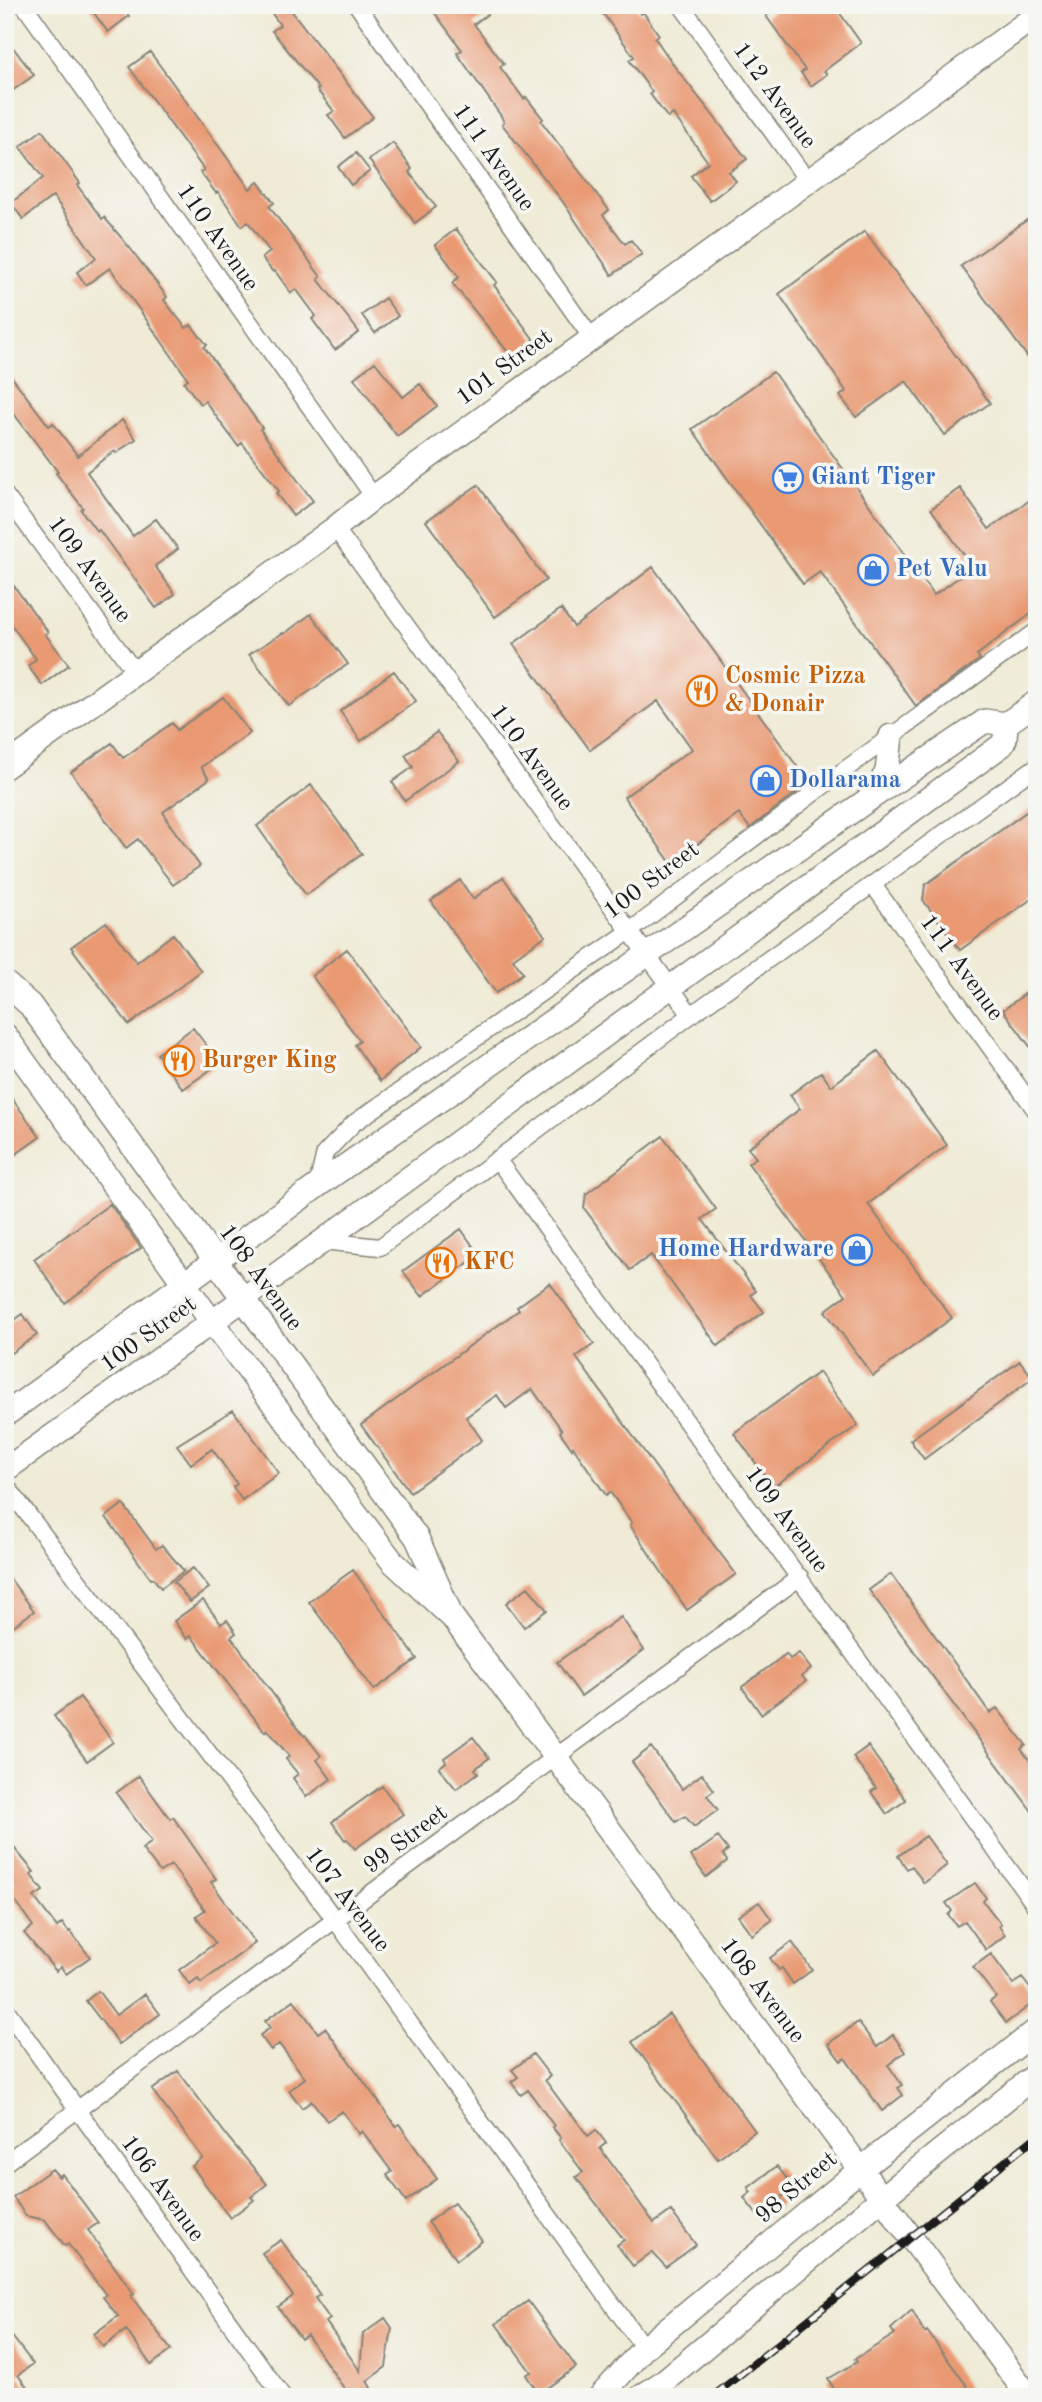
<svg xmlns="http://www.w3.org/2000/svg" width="1042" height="2402" viewBox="0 0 1042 2402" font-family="'Old Standard TT',serif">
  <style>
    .building { fill: #e99a73 }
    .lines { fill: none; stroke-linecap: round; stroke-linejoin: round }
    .street-casing { stroke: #868479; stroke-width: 19 }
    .secondary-casing { stroke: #868479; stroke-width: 26 }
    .street { stroke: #fff; stroke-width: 16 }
    .secondary { stroke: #fff; stroke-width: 23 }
    .rail-casing { stroke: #1c1c1c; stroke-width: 8 }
    .rail { stroke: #f6f6f2; stroke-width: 5; stroke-dasharray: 16; stroke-linecap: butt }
    .labels { text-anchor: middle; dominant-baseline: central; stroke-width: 7; stroke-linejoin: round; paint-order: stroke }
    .street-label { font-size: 24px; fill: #1c1c1c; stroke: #f6f6f2 }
    .shop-label { font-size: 24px; font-weight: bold; fill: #366cbe; stroke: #f6f6f2; text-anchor: start }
    .food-label { font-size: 24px; font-weight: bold; fill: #c56008; stroke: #f6f6f2; text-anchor: start }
  </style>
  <rect width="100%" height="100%" fill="#f6f6f2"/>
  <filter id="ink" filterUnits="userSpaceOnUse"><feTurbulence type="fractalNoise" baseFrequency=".0143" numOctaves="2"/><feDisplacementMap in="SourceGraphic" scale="14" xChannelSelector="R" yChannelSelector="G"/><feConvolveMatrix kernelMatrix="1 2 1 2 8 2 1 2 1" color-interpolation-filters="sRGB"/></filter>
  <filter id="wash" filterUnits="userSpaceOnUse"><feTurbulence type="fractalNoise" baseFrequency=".00686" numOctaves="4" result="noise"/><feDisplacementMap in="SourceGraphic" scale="28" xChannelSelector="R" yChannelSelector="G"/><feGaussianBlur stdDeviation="1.57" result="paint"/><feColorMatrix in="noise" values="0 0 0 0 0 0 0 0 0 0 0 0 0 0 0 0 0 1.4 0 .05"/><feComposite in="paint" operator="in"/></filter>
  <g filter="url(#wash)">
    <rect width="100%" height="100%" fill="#efebd6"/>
    <g id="blocks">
      <path class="building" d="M88,5h33l8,11 -21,16z
        M266,5h21l86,112 -28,21 -17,-23 6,-4 -17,-21 2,-1 -47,-58 8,-6z
        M429,5h71l-26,19 30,40 -4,3 24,32 2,-2 17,22 -2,2 68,89 -6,5 22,29 6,-4 11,14 -30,21 -49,-73 -61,-78 2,-2 -3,-6 -44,-63 5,-3z
        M597,5h37l7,9 2,-2 16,23 -4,3 20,29 72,92 -18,13 7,9 -26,20 -19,-25 17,-14 -35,-48 -5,4 -18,-24 2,-2 -23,-32 5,-3z
        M780,5h54l27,38 -37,28 3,3 -16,12 -10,-13 4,-3 -39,-54z
        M5,37l29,38 -29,21z
        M150,52l100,137 8,-7 16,21 -5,3 52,71 -3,2 41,53 -24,18 -23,-31 4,-3 -20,-27 -5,4 -16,-22 -2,1 -11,-14 8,-6 -22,-30 -6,4 -24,-34 -2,1 -16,-21 4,-2 -75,-103z
        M42,130l38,53 -3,2 25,34 2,-2 26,31 37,49 -3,3 22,28 5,-3 16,20 -3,2 58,81 -2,1 53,72 -20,15 -17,-23 3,-2 -37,-48 -4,3 -33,-45 -5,3 -16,-22 4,-3 -78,-111 -24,17 -9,-13 19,-14 -43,-62 -30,23 -12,-16 32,-25 -23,-31z
        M393,143l19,26 -3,3 27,35 -21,16 -46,-63z
        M356,153l14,18 -19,14 -13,-18z
        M1037,213v157l-76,-104z
        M456,229l41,53 -3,3 40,55 -22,17 -60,-74 7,-6 -24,-32z
        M865,231l125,172 -45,32 -39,-54 -50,36 -16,-21 6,-5 -67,-97z
        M385,298l13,18 -23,17 -13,-18z
        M375,362l28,35 17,-13 17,22 -40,30 -43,-58z
        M5,368l44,58 4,-3 25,33 44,-36 14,19 -20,14 -2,-2 -27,21 46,64 23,-17 22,30 -23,17 20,28 -19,14 -57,-78 -2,2 -16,-22 2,-2 -27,-35 2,-1 -53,-70z
        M773,372l161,223 39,-28 -42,-58 29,-21 29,41 48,-34v114l-60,46 3,4 -64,47 -96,-134 -17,12 -111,-155z
        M478,485l68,95 -51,37 -69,-96z
        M653,567l156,216 -59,45 -11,-14 -68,49 -47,-66 68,-48 -34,-48 -68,49 -77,-106 48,-35 13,18z
        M5,574l43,58 -3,2 24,31 -27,20 -14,-19 8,-7 -31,-43z
        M311,614l37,50 -59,42 -40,-52 34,-21 1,1z
        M394,671l22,30 -55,40 -21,-30z
        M223,697l27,36 -49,34 8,12 -46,33 4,6 -1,1 34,47 -27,19 -35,-46 -12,9 -55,-76 41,-29 11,15 49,-35 5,7z
        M437,732l22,29 -54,40 -13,-19 21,-15 -8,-12z
        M311,785l51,69 -56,41 -49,-69z
        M1037,804v91l-77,55 -37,-50 2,-15z
        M503,877l42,59 -32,23 10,14 -27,20 -65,-92 29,-21 13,19z
        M106,922l31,40 36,-28 28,37 -72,54 -58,-78z
        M347,949l74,98 -41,34 -25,-36 5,-4 -48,-65z
        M1037,985v71l-34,-46z
        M193,1028l27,35 -37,26 -26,-35z
        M878,1051l69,94 -79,59 84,114 -79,58 -48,-65 21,-16 -98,-132 8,-5 -8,-10 52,-39 -10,-14 31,-23 10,14z
        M5,1089l35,48 -35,25z
        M663,1136l53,73 -14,10 54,72 -5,4 13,17 -46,34 -67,-91 -21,15 -46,-62 2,-14z
        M110,1204l31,44 -76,55 -31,-44z
        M461,1229l18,26 -57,41 -19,-25z
        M550,1283l44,61 -18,13 98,136 62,81 -49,36 -57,-85 2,-2 -22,-31 -4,3 -33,-48 -1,2 -12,-17 2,-2 -30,-41 -26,19 -9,-13 -31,22 16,23 -72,52 -49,-67 158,-115 -2,-3z
        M23,1314l14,21 -32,22v-30z
        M1020,1361l13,17 -109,81 -14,-19z
        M819,1372l39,53 -85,62 -39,-54z
        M233,1410l46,63 -37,27 -9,-13 4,-3 -25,-35 -21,15 -14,-19z
        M123,1504l33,45 6,-4 22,26 -23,17 -8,-10 -2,1 -45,-62z
        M193,1568l16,20 -19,14 -16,-20z
        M353,1570l64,89 -43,31 -65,-88z
        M5,1572l29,39 -29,21z
        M891,1574l99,139 7,-5 29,37 -5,4 16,21v48l-168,-228z
        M528,1587l19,23 -23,17 -18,-24z
        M203,1600l18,24 6,-4 9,13 -5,4 73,99 1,-1 16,21 -4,4 14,19 -25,18 -13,-19 5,-4 -12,-15 3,-3 -22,-27 -2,3 -74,-96 -4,3 -13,-18z
        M621,1617l23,33 -63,46 -24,-34z
        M799,1653l12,16 -9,7 4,5 -45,33 -19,-27 44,-33 4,5z
        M80,1697l33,45 -26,19 -33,-45z
        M473,1737l16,21 -14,11 3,4 -22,16 -17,-21 7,-6 -2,-4z
        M868,1746l38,54 -19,14 -16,-22 5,-4 -23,-31z
        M651,1747l31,42 20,-15 12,16 -7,5 11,15 -24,17 -9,-11 -9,6 -44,-60z
        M139,1776l31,43 3,-2 16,23 27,39 -5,3 44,61 -54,40 -3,-4 -8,6 -11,-15 36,-27 -19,-27 9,-6 -34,-45 -11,7 -18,-23 10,-7 -36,-49z
        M382,1786l21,28 -48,35 -8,-10 -2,1 -13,-18z
        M926,1836l21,29 -23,18 -12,-17 -5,3 -9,-13z
        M5,1837l29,35 -3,3 12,16 -9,6 23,30 5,-4 7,9 1,-1 20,26 -24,17 -5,-7 -5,4 -32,-38 9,-7 -18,-25 -10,8v-19l9,-6 -9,-12z
        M718,1837l10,13 -5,4 4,7 -21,16 -15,-21z
        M975,1883l11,15 -3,3 18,23 -2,2 6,9 -19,15 -21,-29 -8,5 -9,-11 4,-4 -6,-8z
        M759,1902l13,18 -20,15 -14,-19z
        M792,1942l20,28 -19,14 -11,-16 -3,2 -9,-12z
        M991,1954l22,30 9,-6 15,19v3l-31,23 -16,-21 6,-5 -23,-30z
        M98,1991l18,24 29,-21 15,20 -41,30 -33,-43z
        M294,2000l24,33 7,-5 71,98 3,-2 38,55 -31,22 -19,-26 5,-3 -30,-41 -3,3 -17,-23 -15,10 -15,-20 -10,7 -13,-18 16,-12 -26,-34 -8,6 -11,-15 10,-7 -5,-7z
        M669,2014l86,117 -37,28 -86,-117z
        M858,2022l19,25 16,-12 12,17 -17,13 14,20 -4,3 5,7 -21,16 -37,-53 -4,3 -13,-17z
        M533,2054l17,22 -5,4 25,34 1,-1 17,23 8,-6 10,13 -6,5 54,75 17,-12 25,34 -30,22 -14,-15 -19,14 -16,-21 7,-5 -48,-63 7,-5 -24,-32 2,-2 -9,-11 2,-1 -26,-36 -7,5 -10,-13 7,-5 -6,-7z
        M178,2071l52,69 37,44 -16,13 3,3 -24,18 -38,-52 11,-8 -51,-68z
        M777,2166l17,22 -14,10 4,5 -23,17 -17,-22 7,-6 -3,-4z
        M52,2169l7,8 3,-3 36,49 -10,7 46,64 -3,2 40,54 -20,15 -25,-35 -23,17 -9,-13 24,-18 -15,-19 3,-2 -38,-51 -3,2 -20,-26 -19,-4 -13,-19z
        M454,2203l28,38 -25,19 -29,-38z
        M281,2240l39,55 -5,3 15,21 -4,3 34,49 3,-37 22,-16 7,10 -6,39 -19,14 4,7 -12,9h-9l-43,-62 -6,4 -23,-32 15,-11 -31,-43z
        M528,2301l48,66 -37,27 -13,-19 5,-3 -35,-48z
        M912,2310l13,23 2,-2 48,66h-136l-11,-18 29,-17 -2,-3 40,-25 -4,-5z
        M5,2327l28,37 -15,11 16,22h-29z"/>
    </g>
  </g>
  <g filter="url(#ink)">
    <use href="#blocks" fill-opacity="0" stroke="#868479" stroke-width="2"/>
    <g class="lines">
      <g class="street-casing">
        <path id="street" d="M24,5l350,492
          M357,5l234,332
          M681,5l126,175
          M5,495l130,177
          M335,528l356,487
          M873,885l164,227
          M497,1159l540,749
          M317,1186l8,-33 29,-30 276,-192 209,-157 198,-143
          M322,1241l58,6 311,-232 346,-249
          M5,1484l331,437 308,427
          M5,2008l278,389
          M5,2163l795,-586"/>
      </g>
      <g class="secondary-casing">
        <path id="secondary" d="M5,767l330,-239 39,-31 663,-482
          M873,795l14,-23 4,-36
          M5,983l25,22 387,533 31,70
          M5,1035l207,287 180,239 60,56 577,780
          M5,1415l312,-229 555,-389 113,-76 21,3 31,-22
          M5,1470l207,-148 790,-577 3,-6 1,-15
          M600,2397l44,-49 217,-179 176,-139
          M641,2397l22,-15 219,-184 155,-124"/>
      </g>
      <use href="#street" class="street"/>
      <use href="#secondary" class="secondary"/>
      <g class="rail-casing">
        <path id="rail" d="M712,2397l325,-261"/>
      </g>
      <use href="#rail" class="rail"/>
    </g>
  </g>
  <defs>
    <g id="supermarket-ring" transform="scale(1.575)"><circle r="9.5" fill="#f6f6f2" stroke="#3f7fe0" stroke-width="1.5"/><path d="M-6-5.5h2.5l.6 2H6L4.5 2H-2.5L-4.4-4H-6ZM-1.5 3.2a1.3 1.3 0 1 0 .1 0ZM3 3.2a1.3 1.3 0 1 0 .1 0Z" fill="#3f7fe0"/></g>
    <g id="shop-ring" transform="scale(1.575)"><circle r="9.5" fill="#f6f6f2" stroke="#3f7fe0" stroke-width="1.5"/><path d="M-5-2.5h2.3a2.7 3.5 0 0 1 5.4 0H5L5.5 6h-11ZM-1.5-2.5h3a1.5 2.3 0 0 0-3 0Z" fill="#3f7fe0"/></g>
    <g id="restaurant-ring" transform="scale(1.575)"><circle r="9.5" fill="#f6f6f2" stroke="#e8710a" stroke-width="1.5"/><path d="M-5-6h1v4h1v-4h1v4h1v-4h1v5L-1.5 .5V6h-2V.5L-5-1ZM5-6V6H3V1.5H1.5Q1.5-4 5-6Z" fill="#e8710a"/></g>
  </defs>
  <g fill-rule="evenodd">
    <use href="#supermarket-ring" x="788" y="478"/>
    <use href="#shop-ring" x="873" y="570"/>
    <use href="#restaurant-ring" x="702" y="691"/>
    <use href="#shop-ring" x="766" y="781"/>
    <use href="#restaurant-ring" x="179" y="1061"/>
    <use href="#shop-ring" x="857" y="1250"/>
    <use href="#restaurant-ring" x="441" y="1263"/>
  </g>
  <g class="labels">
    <g class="street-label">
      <text transform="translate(774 96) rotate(54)">112 Avenue</text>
      <text transform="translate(493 158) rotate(55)">111 Avenue</text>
      <text transform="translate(217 238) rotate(55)">110 Avenue</text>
      <text transform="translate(505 368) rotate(-36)">101 Street</text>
      <text transform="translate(89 570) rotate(54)">109 Avenue</text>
      <text transform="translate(531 758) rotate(54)">110 Avenue</text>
      <text transform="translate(652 881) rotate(-37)">100 Street</text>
      <text transform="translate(961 968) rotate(54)">111 Avenue</text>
      <text transform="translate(260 1278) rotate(54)">108 Avenue</text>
      <text transform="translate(149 1335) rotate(-36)">100 Street</text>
      <text transform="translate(786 1520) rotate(54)">109 Avenue</text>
      <text transform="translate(406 1840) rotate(-37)">99 Street</text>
      <text transform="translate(347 1900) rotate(53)">107 Avenue</text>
      <text transform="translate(762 1991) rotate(53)">108 Avenue</text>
      <text transform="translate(797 2188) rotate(-40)">98 Street</text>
      <text transform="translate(162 2189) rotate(54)">106 Avenue</text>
    </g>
    <g class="shop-label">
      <text x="811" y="478">Giant Tiger</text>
      <text x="896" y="570">Pet Valu</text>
      <text x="789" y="781">Dollarama</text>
      <text x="834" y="1250" text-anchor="end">Home Hardware</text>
    </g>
    <g class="food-label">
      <text x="725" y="677">Cosmic Pizza<tspan x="725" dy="28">&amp; Donair</tspan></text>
      <text x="202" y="1061">Burger King</text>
      <text x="464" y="1263">KFC</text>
    </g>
  </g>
  <rect width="1042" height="2402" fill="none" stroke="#f6f6f2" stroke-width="28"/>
</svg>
